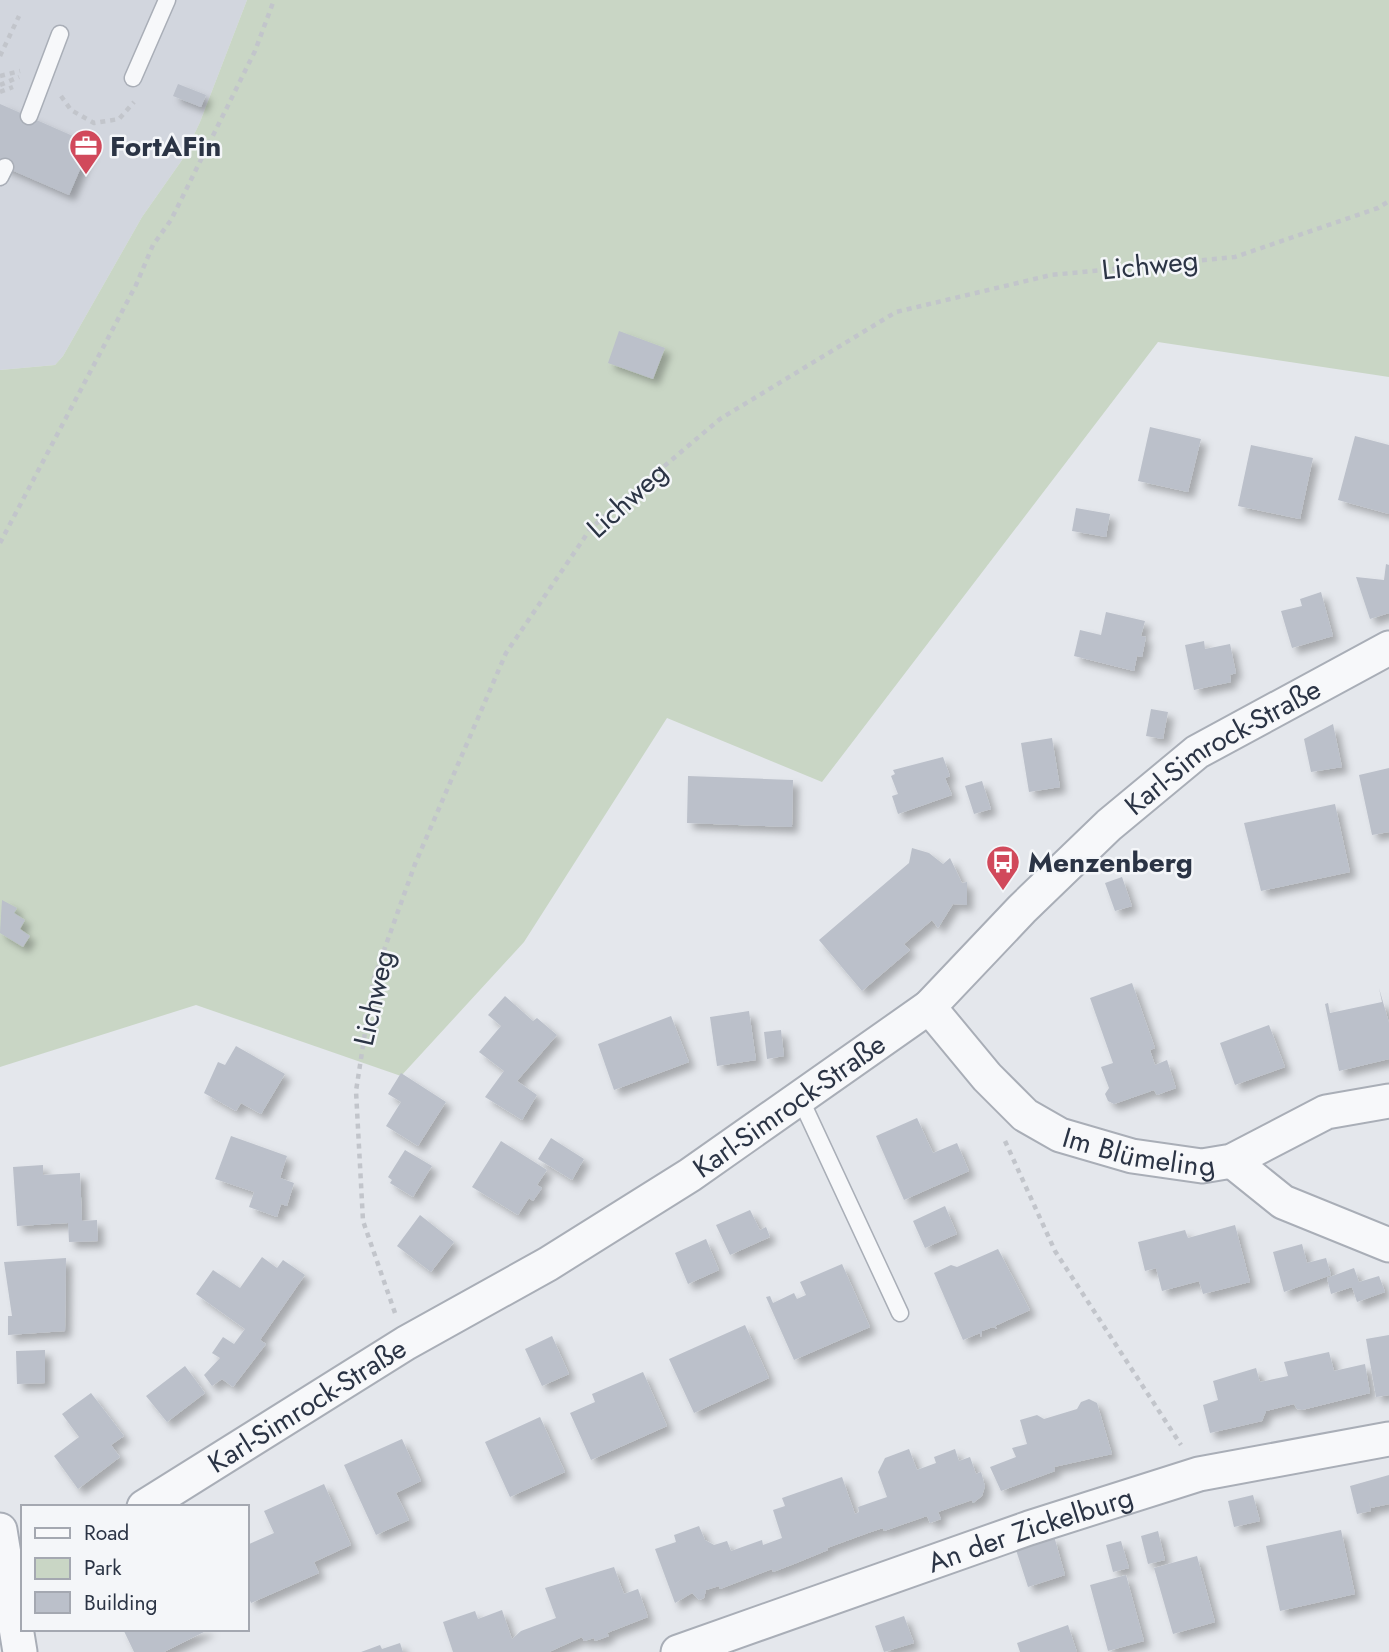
<svg xmlns="http://www.w3.org/2000/svg" width="1389" height="1652" viewBox="0 0 1389 1652" font-family="Jost,sans-serif">
  <style>
    .built { fill: #d2d6de }
    .green { fill: #c9d6c5 }
    .building { fill: #bbc0ca; filter: url(#shadow) }
    .lines { fill: none; stroke-linecap: round; stroke-linejoin: round }
    .service-casing { stroke: #a9aeb7; stroke-width: 19 }
    .minor-casing { stroke: #a9aeb7; stroke-width: 37 }
    .path { stroke: #c2c5cb; stroke-width: 4.5; stroke-dasharray: 5 5; stroke-linecap: butt }
    .service { stroke: #f7f8fa; stroke-width: 16 }
    .minor { stroke: #f7f8fa; stroke-width: 33 }
    .labels { text-anchor: middle; dominant-baseline: central; stroke-width: 5; stroke-linejoin: round; paint-order: stroke }
    .poi-label { font-size: 28px; font-weight: bold; fill: #2b3445; stroke: #f4f6f9; text-anchor: start }
    .street-label { font-size: 28px; fill: #2b3445; stroke: #f4f6f9 }
  </style>
  <defs>
    <filter id="shadow"><feDropShadow dx="6" dy="6" stdDeviation="3.5" flood-color="#0004"/></filter>
  </defs>
  <rect width="100%" height="100%" fill="#e4e7ec"/>
  <path class="built" d="M0,0h247l-47,122 -18,38 -40,57 -79,139 -8,9 -55,5z"/>
  <path class="green" d="M247,0h1142v377l-231,-35 -336,440 -155,-64 -143,224 -123,134 -205,-71 -196,62v-697l55,-5 8,-9 79,-139 40,-57 18,-38z"/>
  <path class="building" d="M178,84l28,11 -5,12 -28,-11z
    M0,104l91,40 -22,51 -69,-30z
    M619,331l46,17 -12,31 -45,-16z
    M1150,427l51,12 -13,53 -50,-11z
    M1355,436l34,9v69l-51,-14z
    M1251,445l62,13 -13,61 -62,-13z
    M1076,508l34,6 -4,23 -34,-6z
    M1386,564l3,1v48l-19,6 -14,-42 28,3z
    M1321,592l12,44 -41,12 -11,-37 21,-5 -2,-7z
    M1106,612l39,9 -4,15 5,1 -4,20 -5,-1 -3,15 -60,-15 6,-26 21,5z
    M1204,641l1,8 25,-5 6,29 -6,2 1,7 -37,8 -9,-45z
    M1151,709l17,3 -5,27 -17,-3z
    M1333,724l9,43 -31,5 -7,-33z
    M1052,738l8,49 -31,5 -8,-49z
    M943,757l7,19 -5,2 7,17 -54,19 -6,-18 6,-2 -7,-18 4,-2 -2,-4z
    M1389,768v64l-17,3 -13,-60z
    M688,776l105,4 -1,47 -105,-4z
    M982,781l9,28 -17,5 -9,-28z
    M1335,804l15,68 -89,19 -17,-68z
    M912,848l17,5 14,11 7,-6 12,25 5,-1v23l-14,-1 -15,24 -6,-8 -28,24 6,6 -48,41 -43,-51 90,-77z
    M1122,877l10,29 -17,5 -10,-28z
    M2,900l15,8 -3,5 11,7 -5,9 10,7 -7,11 -23,-14z
    M1132,983l23,65 -5,2 5,15 12,-5 9,28 -19,7 -3,-5 -40,14 -6,-3 -3,-7 4,-6 -8,-21 12,-4 -23,-65z
    M1379,988l10,35v36l-50,12 -14,-67 3,-1 2,10 52,-11z
    M505,996l28,25 4,-3 20,17 -40,46 20,14 -15,25 -37,-23 19,-26 -25,-19 22,-26 -13,-11z
    M749,1011l7,49 -39,6 -7,-49z
    M671,1016l18,46 -75,28 -16,-46z
    M1269,1025l16,42 -50,18 -15,-42z
    M781,1030l3,26 -17,3 -3,-27z
    M236,1046l49,28 -24,40 -20,-11 -5,8 -32,-18 14,-31 7,3z
    M401,1073l45,29 -28,44 -32,-20 15,-24 -13,-8z
    M917,1118l16,35 24,-10 12,28 -65,29 -28,-64z
    M231,1136l56,20 -7,22 14,5 -7,23 -6,-2 -4,13 -28,-10 5,-15 -39,-13z
    M551,1138l33,21 -12,21 -34,-21z
    M501,1141l46,29 -10,15 5,3 -9,13 -4,-3 -11,17 -46,-28z
    M405,1150l27,16 -19,31 -23,-14 2,-3 -4,-3z
    M43,1165v10l37,-2 2,48 15,-1 1,21 -29,1 -1,-19 -51,3 -4,-59z
    M945,1206l12,28 -32,14 -12,-27z
    M750,1210l10,20 6,-3 4,10 -40,18 -14,-30z
    M420,1215l34,27 -23,30 -34,-26z
    M1235,1225l15,57 -47,12 -4,-13 -37,10 -6,-23 -11,3 -7,-29 47,-12 3,8z
    M706,1239l13,31 -31,14 -13,-31z
    M1302,1244l5,19 19,-5 5,17 -47,17 -11,-40z
    M998,1249l32,61 -35,16 2,3 -4,-2 -11,4 -1,6 -1,-4 -17,7 -29,-67 17,-8 6,2z
    M262,1257l15,11 6,-8 22,15 -45,65 6,4 -33,43 -11,-8 -10,7 -8,-11 16,-17 -8,-5 11,-16 11,7 11,-15 -49,-35 17,-24 27,18z
    M66,1258l-1,73 -57,4v-19h4l-8,-54z
    M842,1264l28,63 -76,33 -28,-63 4,-1 3,7 21,-10 3,6 9,-4 -6,-13z
    M1354,1268l5,14 20,-6 6,16 -28,10 -5,-15 -21,7 -4,-16z
    M745,1325l24,53 -75,35 -25,-54z
    M1389,1335v60l-13,2 -10,-58z
    M552,1336l17,38 -27,12 -17,-37z
    M45,1350v33l-28,1 -1,-33z
    M1329,1352l5,19 31,-7 5,29 -68,17 -5,-1 -3,-5 -28,7 -4,10 -52,12 -7,-28 15,-5 -5,-19 43,-13 4,14 28,-6 -4,-14z
    M185,1366l20,27 -38,29 -21,-26z
    M643,1372l24,54 -76,34 -21,-47 25,-11 -3,-8z
    M91,1393l33,43 -13,9 9,12 -42,32 -24,-33 25,-19 -17,-23z
    M1089,1399l8,4 15,51 -58,13 1,4 -54,20 -11,-24 26,-10 -4,-9 15,-4 -7,-24 17,-5 7,4 33,-10 4,-7z
    M540,1417l25,55 -55,25 -25,-55z
    M402,1439l19,42 -25,12 13,27 -33,15 -32,-70z
    M909,1449l8,21 19,-7 -2,-6 21,-8 4,12 11,-4 6,17 5,-2 4,14 -3,10 -9,7 -1,-3 -34,12 3,7 -11,4 -3,-7 -43,15 -1,-3 -15,5 -41,15 1,2 -34,14 -21,8 -1,-3 -52,20 -1,-3 -13,4 -2,8 -5,2 -7,-7 -17,10 -20,-54 21,-7 -2,-7 25,-9 6,14 9,5 13,-4 4,10 31,-11 1,5 19,-7 -9,-28 12,-4 -3,-8 60,-21 13,37 4,-2 -1,-5 29,-10 -9,-25 7,-14z
    M1389,1475v29l-18,4 -3,-10 3,13 -14,3 -7,-28z
    M324,1484l27,61 -37,17 5,11 -68,30 -4,-10v-48l27,-12 -10,-22z
    M1253,1495l7,26 -26,6 -6,-26z
    M1341,1530l14,64 -75,17 -14,-65z
    M1158,1531l7,29 -17,4 -7,-28z
    M1054,1536l11,39 -37,12 -12,-37z
    M1121,1541l8,27 -16,4 -7,-27z
    M1197,1556l18,66 -42,12 -19,-66z
    M614,1567l10,27 14,-5 10,28 -41,16 2,3 -14,5 -1,-3 -10,3 -2,-4 -33,15h-96l-10,-30 32,-11 3,8 24,-9 10,29 9,-8 35,-13 -11,-30z
    M1126,1575l18,66 -36,10 -18,-66z
    M904,1616l10,27 -30,9 -9,-26z
    M1068,1625l9,27h-57l-3,-9z
    M123,1629h87l-46,23h-30z
    M400,1643l3,9h-42l19,-7 2,4z"/>
  <g class="lines">
    <g class="service-casing">
      <path id="service" d="M133,78l34,-78
        M29,116l31,-82
        M0,177l5,-10
        M800,1098l100,215"/>
    </g>
    <g class="minor-casing">
      <g id="minor">
        <path id="s1" d="M929,1007l58,70 38,38 35,20 72,21 70,10 30,-5 94,-49 63,-11"/>
        <path d="M1232,1161l51,41 106,43"/>
        <path id="s2" d="M144,1507l262,-164 142,-79 142,-89 239,-168 93,-98 87,-84 88,-73 192,-104"/>
        <path d="M0,1530l20,122"/>
        <path id="s3" d="M678,1652l351,-124 170,-54 190,-35"/>
      </g>
    </g>
    <path class="path" d="M0,56l19,-40
      M0,76l20,-5
      M0,85l19,-8
      M0,92l13,-5
      M61,96l10,14 23,13 25,-4 15,-17
      M0,543l136,-258 17,-40 18,-25 84,-169 19,-51
      M1005,1141l50,110 126,194
      M395,1313l-32,-92 -7,-130 17,-110 42,-117 91,-211 85,-125 129,-109 176,-107 155,-37 184,-18 143,-49 11,-7"/>
    <use href="#service" class="service"/>
    <use href="#minor" class="minor"/>
  </g>
  <defs>
    <g id="office-pin" transform="scale(1.75)"><path d="M0 17L-7.5 6A9.5 9.5 0 1 1 7.5 6Z" fill="#d1495b" stroke="#f4f6f9"/><path d="M-6-3h4V-5.5h4V-3h4V5H-6ZM-1-4.5V-3h2v-1.5ZM-6 0V1H6V0Z" fill="#fff"/></g>
    <g id="bus-pin" transform="scale(1.75)"><path d="M0 17L-7.5 6A9.5 9.5 0 1 1 7.5 6Z" fill="#d1495b" stroke="#f4f6f9"/><path d="M-5-6H5V4H4V6H2V4H-2V6H-4V4H-5ZM-3.5-4V0h7V-4ZM-3.5 1.2v1.5H-2V1.2ZM2 1.2v1.5H3.5V1.2Z" fill="#fff"/></g>
  </defs>
  <g fill-rule="evenodd">
    <use href="#office-pin" x="86" y="146"/>
    <use href="#bus-pin" x="1003" y="862"/>
  </g>
  <g class="labels">
    <g class="poi-label">
      <text x="110" y="146">FortAFin</text>
      <text x="1028" y="862">Menzenberg</text>
    </g>
    <g class="street-label">
      <text transform="translate(1150 265) rotate(-6)">Lichweg</text>
      <text transform="translate(627 500) rotate(-42)">Lichweg</text>
      <text stroke="none"><textPath href="#s2" startOffset="1326">Karl-Simrock-Straße</textPath></text>
      <text transform="translate(374 998) rotate(-77)">Lichweg</text>
      <text stroke="none"><textPath href="#s2" startOffset="760">Karl-Simrock-Straße</textPath></text>
      <text stroke="none"><textPath href="#s1" startOffset="266">Im Blümeling</textPath></text>
      <text stroke="none"><textPath href="#s2" startOffset="192">Karl-Simrock-Straße</textPath></text>
      <text stroke="none"><textPath href="#s3" startOffset="373">An der Zickelburg</textPath></text>
    </g>
  </g>
  <rect x="21" y="1505" width="228" height="126" fill="#f4f6f9" stroke="#a4a8b1" stroke-width="2"/>
  <rect x="35" y="1528" width="35" height="10" fill="#f7f8fa" stroke="#a4a8b1" stroke-width="2"/>
  <text x="84" y="1540" font-size="21" fill="#2b3445">Road</text>
  <rect x="35" y="1558" width="35" height="21" fill="#c9d6c5" stroke="#a4a8b1" stroke-width="2"/>
  <text x="84" y="1575" font-size="21" fill="#2b3445">Park</text>
  <rect x="35" y="1592" width="35" height="21" fill="#bbc0ca" stroke="#a4a8b1" stroke-width="2"/>
  <text x="84" y="1610" font-size="21" fill="#2b3445">Building</text>
</svg>
